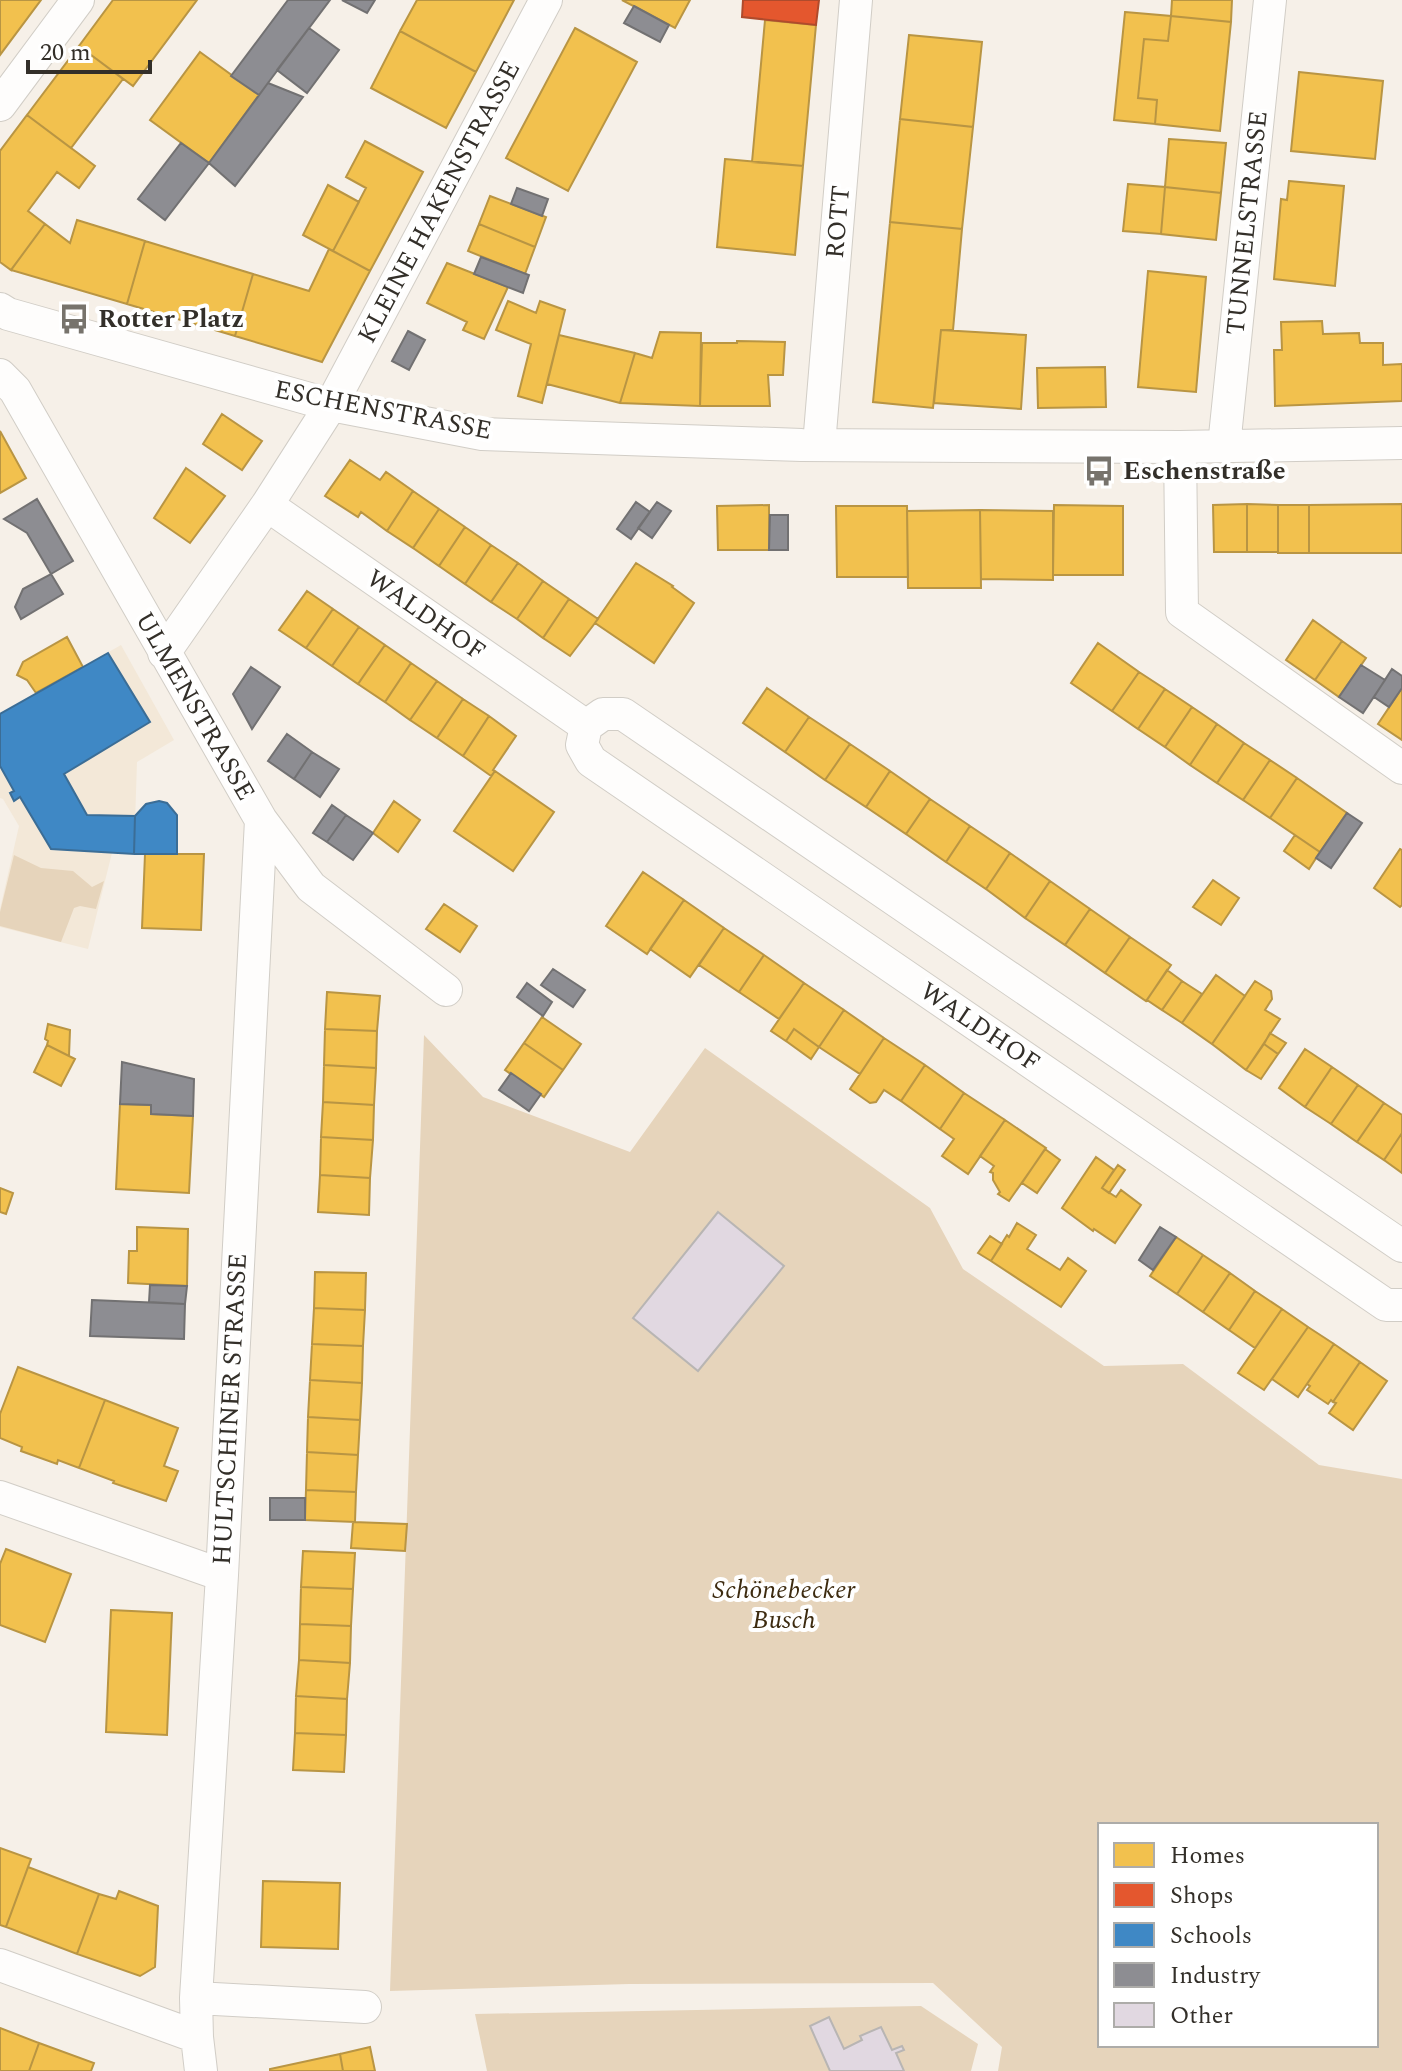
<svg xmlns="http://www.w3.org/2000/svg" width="1402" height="2071" viewBox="0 0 1402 2071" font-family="Spectral,serif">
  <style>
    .built { fill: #f3e8d8 }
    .green { fill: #e6d4bb; fill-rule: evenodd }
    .homes { fill: #f2c14e; stroke: #b99543; stroke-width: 2 }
    .shops { fill: #e4572e; stroke: #af4b2c; stroke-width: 2 }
    .schools { fill: #3f88c5; stroke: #3b6d96; stroke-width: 2 }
    .industry { fill: #8d8d92; stroke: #727172; stroke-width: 2 }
    .building { fill: #e1d8e1; stroke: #b8b5b3; stroke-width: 2 }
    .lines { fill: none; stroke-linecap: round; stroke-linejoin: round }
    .minor-casing { stroke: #d1cdc6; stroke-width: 34 }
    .minor { stroke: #fefdfc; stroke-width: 32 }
    .labels { text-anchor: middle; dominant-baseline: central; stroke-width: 8; stroke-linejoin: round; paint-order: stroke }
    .street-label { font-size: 26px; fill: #332f29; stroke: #fff }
    .poi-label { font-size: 26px; font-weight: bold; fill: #332f29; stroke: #fff; text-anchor: start }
    .park-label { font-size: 26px; font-style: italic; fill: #3d2b10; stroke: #fff }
  </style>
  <rect width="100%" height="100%" fill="#f6f0e8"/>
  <path class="built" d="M121,645l53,95 -37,22 -3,92 -22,-1 -24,96 -88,-22v-18l19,-83 -16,-27 -3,-1v-84z"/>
  <path class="green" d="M14,855l27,13 32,3 19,16 12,-6 -8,28 -16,-3 -6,2 -13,34 -61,-16v-14z
    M424,1035l59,62 147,55 75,-104 225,160 33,61 141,97 79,-2 136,101 83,14v592h-404l4,-24 -69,-64 -304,1 -239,7zM1100,1825h276v220h-276z
    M921,2006l57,38 -7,27h-484l-12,-57z"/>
  <path class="homes" d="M0,0h41l-41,55z
    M113,0h84l-64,86 -54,-40z
    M417,0h97l-38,72 -76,-41z
    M622,0h68l-15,28z
    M1172,0h60l-1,22 -60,-6z
    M1125,12l46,4 -3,25 -24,-2 -6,59 19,2 -2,24 -41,-4z
    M1171,16l60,6 -11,109 -65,-7 2,-24 -19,-2 6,-59 24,2z
    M765,20l51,5 -13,141 -51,-4z
    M575,28l62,34 -69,129 -62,-33z
    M400,31l76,41 -30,56 -75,-40z
    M909,35l73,7 -9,85 -73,-8z
    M79,46l44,33 -52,69 -44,-33z
    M200,52l59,43 -50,68 -59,-43z
    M1299,72l84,9 -8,78 -84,-8z
    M27,115l68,51 -16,22 -22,-16 -29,39 17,13 -34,46 -11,-8v-111z
    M900,119l73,8 -11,102 -72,-7z
    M1169,139l57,4 -5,50 -56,-6z
    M365,141l58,31 -53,99 -37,-20 33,-63 -20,-11z
    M725,159l78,7 -8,89 -78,-8z
    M1289,181l55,5 -9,100 -61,-7 7,-80 6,1z
    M1128,184l37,3 -4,47 -38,-3z
    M328,185l31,17 -26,49 -30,-16z
    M1165,187l56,6 -5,47 -55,-6z
    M490,196l56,21 -11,30 -56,-23z
    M77,220l68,21 -18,63 -116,-34 34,-46 25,19z
    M890,222l72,7 -9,101h-12l-8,78 -60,-6z
    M479,224l56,23 -10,27 -57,-23z
    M145,241l108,33 -18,62 -108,-32z
    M329,249l41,22 -48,91 -87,-26 18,-62 56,17z
    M447,263l61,24 -24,52 -21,-9 4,-8 -40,-19z
    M1148,271l58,6 -10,115 -58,-5z
    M508,301l28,12 4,-12 25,9 -23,93 -24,-7 13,-52 -35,-14z
    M1322,321l1,13 36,-1 1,10h23v22l19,-1v37l-127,5 -1,-56h8l-1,-28z
    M941,330l85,5 -5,74 -87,-6z
    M660,332l41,1 -1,73 -80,-3 15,-50 17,5z
    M559,335l76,18 -15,50 -73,-19z
    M737,341l48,1 -2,33h-15l2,31h-70l2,-63h35z
    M1105,367l1,40 -68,1 -1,-40z
    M222,414l40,27 -20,29 -39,-26z
    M0,431l26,47 -26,15z
    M350,460l30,20 6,-8 27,19 -26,40 -26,-19 -3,5 -33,-21z
    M186,468l39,28 -35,47 -36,-25z
    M413,491l26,18 -26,39 -26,-17z
    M1247,504l31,1v47h-31z
    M1247,504v48h-33l-1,-47z
    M1402,504v49h-93v-48z
    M769,505v45h-51l-1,-44z
    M1054,505l69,1v69h-70z
    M1278,505h31v48h-31z
    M836,506h71l1,71h-71z
    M439,509l26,18 -26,39 -26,-18z
    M980,510l73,1v69l-72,-1z
    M980,510l1,78h-73l-1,-77z
    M465,527l26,18 -26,39 -26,-18z
    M491,545l27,18 -27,39 -26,-18z
    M518,563l25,18 -26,38 -26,-17z
    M636,563l37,23 -1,1 22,16 -40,60 -59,-40z
    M543,581l26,18 -26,39 -26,-19z
    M307,591l26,18 -27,39 -27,-18z
    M569,599l29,20 -28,37 -27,-18z
    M333,609l26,18 -27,39 -26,-18z
    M1313,620l29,21 -27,39 -29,-20z
    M359,627l26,18 -27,39 -26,-18z
    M67,637l16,30 -47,26 -9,-13 -10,-5 6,-13z
    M1342,641l24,17 -27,39 -24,-17z
    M1098,643l41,29 -27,39 -41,-28z
    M385,645l26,18 -26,39 -27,-18z
    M411,663l26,18 -27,39 -25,-18z
    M1139,672l26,17 -27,40 -26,-18z
    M437,681l26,18 -26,39 -27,-18z
    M767,688l42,29 -24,35 -42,-29z
    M1402,688v52l-24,-16z
    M1165,689l27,18 -27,40 -27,-18z
    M463,699l26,17 -26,40 -26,-18z
    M1192,707l25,17 -27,41 -25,-18z
    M489,716l27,20 -23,34 2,1 -4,5 -28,-20z
    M809,717l41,27 -25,36 -40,-28z
    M1217,724l27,19 -27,40 -27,-18z
    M1244,743l26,17 -27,40 -26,-17z
    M850,744l40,27 -24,36 -41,-27z
    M1270,760l27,18 -27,40 -27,-18z
    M495,771l59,41 -41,59 -59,-40z
    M890,771l40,28 -24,35 -40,-27z
    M1297,778l50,35 -27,39 -50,-34z
    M930,799l40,27 -24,36 -40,-28z
    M394,801l26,19 -22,32 -25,-19z
    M970,826l40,27 -24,36 -40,-27z
    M1295,835l25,17 -11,17 -25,-18z
    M1400,849l2,1v55l-2,2 -26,-19z
    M1010,853l40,28 -25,37 -39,-29z
    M145,854h59l-3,76 -59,-2z
    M643,872l41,28 -37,54 -41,-28z
    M1213,880l26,18 -18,27 -28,-18z
    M1050,881l40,28 -25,36 -40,-27z
    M684,900l40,28 -34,49 -40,-28z
    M444,904l33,22 -17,26 -34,-23z
    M1090,909l40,28 -25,36 -40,-28z
    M724,928l40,27 -25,37 -40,-27z
    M1130,937l41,28 -25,36 -41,-28z
    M764,955l40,28 -25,36 -40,-27z
    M1167,970l15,11 -20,29 -15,-10z
    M1216,975l29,21 -33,48 -30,-21z
    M1182,981l20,13 -20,29 -20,-13z
    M1255,981l16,10 1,8 -7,11 15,9 -34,51 -34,-26z
    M804,983l40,27 -25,37 -25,-18 -8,12 -15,-10z
    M327,992l53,4 -3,35 -52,-2z
    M844,1010l40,28 -24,36 -41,-27z
    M542,1017l39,27 -18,26 -39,-27z
    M48,1024l22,6 -1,26 -22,-11 1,-4 -3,-2z
    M325,1029l52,2 -1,37 -52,-3z
    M794,1029l25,18 -8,12 -25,-18z
    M1270,1033l16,10 -8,11 -14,-10z
    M884,1038l41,27 -24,36 -17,-11 -8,12 -6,1 -20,-14z
    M524,1043l39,27 -19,27 -39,-27z
    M1264,1044l14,10 -17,25 -15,-9z
    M47,1045l28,14 -14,27 -27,-14z
    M1305,1049l27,18 -27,40 -26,-19z
    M324,1065l52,3 -2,37 -51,-3z
    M925,1065l39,28 -24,36 -39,-28z
    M1332,1067l26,18 -27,39 -26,-17z
    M1358,1085l26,18 -27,39 -26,-18z
    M964,1093l41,27 -37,54 -26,-18 12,-17 -14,-10z
    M323,1102l51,3 -1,35 -52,-3z
    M1384,1103l18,12v18l-18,27 -27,-18z
    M120,1104l31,1v9l42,2 -4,77 -73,-4z
    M1005,1120l41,28 -37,53 -11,-7 2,-2 -7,-12v-7l-3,-1 4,-6 -14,-10z
    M1402,1133v40l-18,-13z
    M321,1137l52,3 -3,38 -50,-3z
    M1045,1149l15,11 -23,33 -15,-10z
    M1096,1157l18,13 -12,18 14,9 5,-7 20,15 -26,38 -21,-14 -1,2 -31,-23z
    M1118,1165l7,5 -16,23 -7,-5z
    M320,1175l50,3 -1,37 -51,-3z
    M0,1188l13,5 -7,21 -6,-2z
    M1017,1223l19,12 -9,14 33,21 8,-12 18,13 -25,36 -70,-46 16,-26 2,2z
    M137,1227l51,2 -1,57 -59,-3 1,-32h8z
    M990,1236l12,8 -11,17 -13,-8z
    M1176,1237l27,18 -26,39 -27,-18z
    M1203,1255l27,18 -27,39 -26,-18z
    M315,1272l51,1 -1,37 -51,-2z
    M1230,1273l25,18 -26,39 -26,-18z
    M1255,1291l27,18 -27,39 -26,-18z
    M314,1308l51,2 -2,36 -51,-2z
    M1282,1309l26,18 -44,63 -26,-17z
    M1308,1327l26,17 -36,53 -26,-18z
    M312,1344l51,2 -1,37 -52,-3z
    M1334,1344l26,18 -27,40 -2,-2 -3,4 -21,-14 3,-4 -3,-2z
    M1360,1362l27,19 -34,49 -24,-17 7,-10 -3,-1z
    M18,1367l87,33 -26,68 -21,-8 -1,4 -36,-13 1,-4 -22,-9v-24z
    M310,1380l52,3 -2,37 -52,-3z
    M105,1400l73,28 -14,38 14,5 -12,30 -53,-18 1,-2 -35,-13z
    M308,1417l52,3 -2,35 -51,-3z
    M307,1452l51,3 -2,37 -50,-2z
    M306,1490l50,2 -1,30 -50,-2z
    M353,1522l54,2 -2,27 -54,-3z
    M6,1549l65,25 -26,68 -45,-17v-61z
    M303,1551l52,2 -2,36 -52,-2z
    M301,1587l52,2 -2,37 -51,-2z
    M111,1610l61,3 -5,122 -61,-3z
    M300,1624l51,2 -1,37 -51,-3z
    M299,1660l51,3 -3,36 -51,-3z
    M296,1696l51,3 -1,36 -51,-2z
    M295,1733l51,2 -2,37 -51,-2z
    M0,1848l31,11 -25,68 -6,-2z
    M28,1867l71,27 -22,60 -71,-27z
    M263,1881l77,2 -2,66 -77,-2z
    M119,1891l39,15 -3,61 -15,9 -63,-22 22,-60 17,5z
    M0,2028l39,15 -10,28h-29z
    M39,2043l55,20 -3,8h-62z
    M370,2047l5,24h-32l-3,-17z
    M340,2054l3,17h-73v-2z"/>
  <path class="shops" d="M743,0h76l-3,25 -74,-8z"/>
  <path class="schools" d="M108,653l42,69 -86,52 23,41 48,1 -1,38 -83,-5 -31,-52 -6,4 -4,-8 4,-2 -14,-25v-52z
    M159,801l8,2 10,12v39h-43l1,-38 11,-12z"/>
  <path class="industry" d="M288,0h42l-71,95 -28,-19z
    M342,0h33l-8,13z
    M634,6l35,19 -9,17 -36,-19z
    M309,28l30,22 -32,43 -30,-23z
    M268,83l35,14 -68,89 -26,-23z
    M181,143l28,20 -44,57 -27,-21z
    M517,188l31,11 -6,17 -31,-12z
    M481,257l48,18 -6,18 -49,-19z
    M408,331l17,9 -16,30 -17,-9z
    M37,499l36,62 -22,13 -24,-41 -23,-14z
    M636,502l14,10 -19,27 -14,-10z
    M657,502l14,9 -19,27 -14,-10z
    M770,515h18v35h-19z
    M51,574l12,20 -42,25 -6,-12 8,-18z
    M1361,665l24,15 -22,33 -24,-16z
    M251,667l29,20 -28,42 -19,-35z
    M1392,669l10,7v12l-13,19 -15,-10z
    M287,734l25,18 -18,27 -26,-18z
    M312,752l27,17 -19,28 -26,-18z
    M332,805l14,10 -19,27 -14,-9z
    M1347,813l15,10 -31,45 -15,-10z
    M346,815l27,18 -20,27 -26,-18z
    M553,969l32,21 -12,17 -32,-22z
    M527,983l25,19 -9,14 -26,-19z
    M122,1062l72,17 -1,37 -42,-2v-9l-31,-1z
    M511,1073l30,21 -12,17 -30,-21z
    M1160,1227l16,10 -23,33 -14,-10z
    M150,1285l37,1 -2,18 -36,-2z
    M92,1300l93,4 -1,35 -94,-3z
    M270,1498h35v22h-35z"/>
  <path class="building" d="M718,1212l66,54 -86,105 -65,-53z
    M829,2017l15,32 18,-9 -2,-4 21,-9 11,23 10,-4 2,4 -8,3 8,18h-74l-20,-45z"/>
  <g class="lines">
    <g class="minor-casing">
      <path id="minor" d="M0,105l78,-105
        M0,309l8,5 323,91 151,29 320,11 378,2 222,-4
        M0,375l15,15 246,430 50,67 135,103
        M819,445l37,-445
        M1224,446l46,-446
        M1180,447l2,165 220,156
        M267,505l319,221
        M164,653l103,-148 64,-100 215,-405
        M1402,1246l-779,-532h-20l-17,12 -4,19 9,16 795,544h16
        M0,1497l222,78
        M0,1965l197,72
        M196,1998l169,9
        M201,2071l-4,-34 -1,-39 26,-423 39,-755"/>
    </g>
    <use href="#minor" class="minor"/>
  </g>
  <defs>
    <g id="bus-bare" transform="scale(2.4)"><path d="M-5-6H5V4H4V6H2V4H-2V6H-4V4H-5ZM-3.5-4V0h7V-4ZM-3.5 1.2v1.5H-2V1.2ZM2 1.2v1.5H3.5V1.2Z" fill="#77736c" stroke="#fff" stroke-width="2.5" paint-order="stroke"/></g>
  </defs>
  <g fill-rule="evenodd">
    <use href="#bus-bare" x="74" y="319"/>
    <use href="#bus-bare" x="1099" y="471"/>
  </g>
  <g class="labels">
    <g class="street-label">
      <text transform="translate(439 202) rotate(-62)">KLEINE HAKENSTRASSE</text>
      <text transform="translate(838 222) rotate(-85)">ROTT</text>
      <text transform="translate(1247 223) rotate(-84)">TUNNELSTRASSE</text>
      <text transform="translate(383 410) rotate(11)">ESCHENSTRASSE</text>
      <text transform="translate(426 615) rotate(35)">WALDHOF</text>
      <text transform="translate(195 706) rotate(60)">ULMENSTRASSE</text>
      <text transform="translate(980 1027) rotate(34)">WALDHOF</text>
      <text transform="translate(230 1409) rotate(-87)">HULTSCHINER STRASSE</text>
    </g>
    <g class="poi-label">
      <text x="98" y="319">Rotter Platz</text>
      <text x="1123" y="471">Eschenstraße</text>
    </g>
    <g class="park-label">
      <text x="784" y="1590">Schönebecker<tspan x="784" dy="30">Busch</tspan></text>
    </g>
  </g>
  <rect x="1098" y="1823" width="280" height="224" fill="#ffffff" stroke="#adaca9" stroke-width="2"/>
  <rect x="1114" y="1843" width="40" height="24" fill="#f2c14e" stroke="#adaca9" stroke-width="2"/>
  <text x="1170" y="1863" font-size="24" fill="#332f29">Homes</text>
  <rect x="1114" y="1883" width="40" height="24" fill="#e4572e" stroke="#adaca9" stroke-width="2"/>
  <text x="1170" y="1903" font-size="24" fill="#332f29">Shops</text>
  <rect x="1114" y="1923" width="40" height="24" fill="#3f88c5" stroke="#adaca9" stroke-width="2"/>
  <text x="1170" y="1943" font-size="24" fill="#332f29">Schools</text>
  <rect x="1114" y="1963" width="40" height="24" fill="#8d8d92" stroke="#adaca9" stroke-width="2"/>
  <text x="1170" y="1983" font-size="24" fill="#332f29">Industry</text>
  <rect x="1114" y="2003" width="40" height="24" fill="#e1d8e1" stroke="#adaca9" stroke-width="2"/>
  <text x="1170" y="2023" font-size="24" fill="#332f29">Other</text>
  <path d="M28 60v12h122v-12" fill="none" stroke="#332f29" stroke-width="4"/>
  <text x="40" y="60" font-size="24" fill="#332f29" stroke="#ffffff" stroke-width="6" paint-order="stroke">20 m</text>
</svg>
